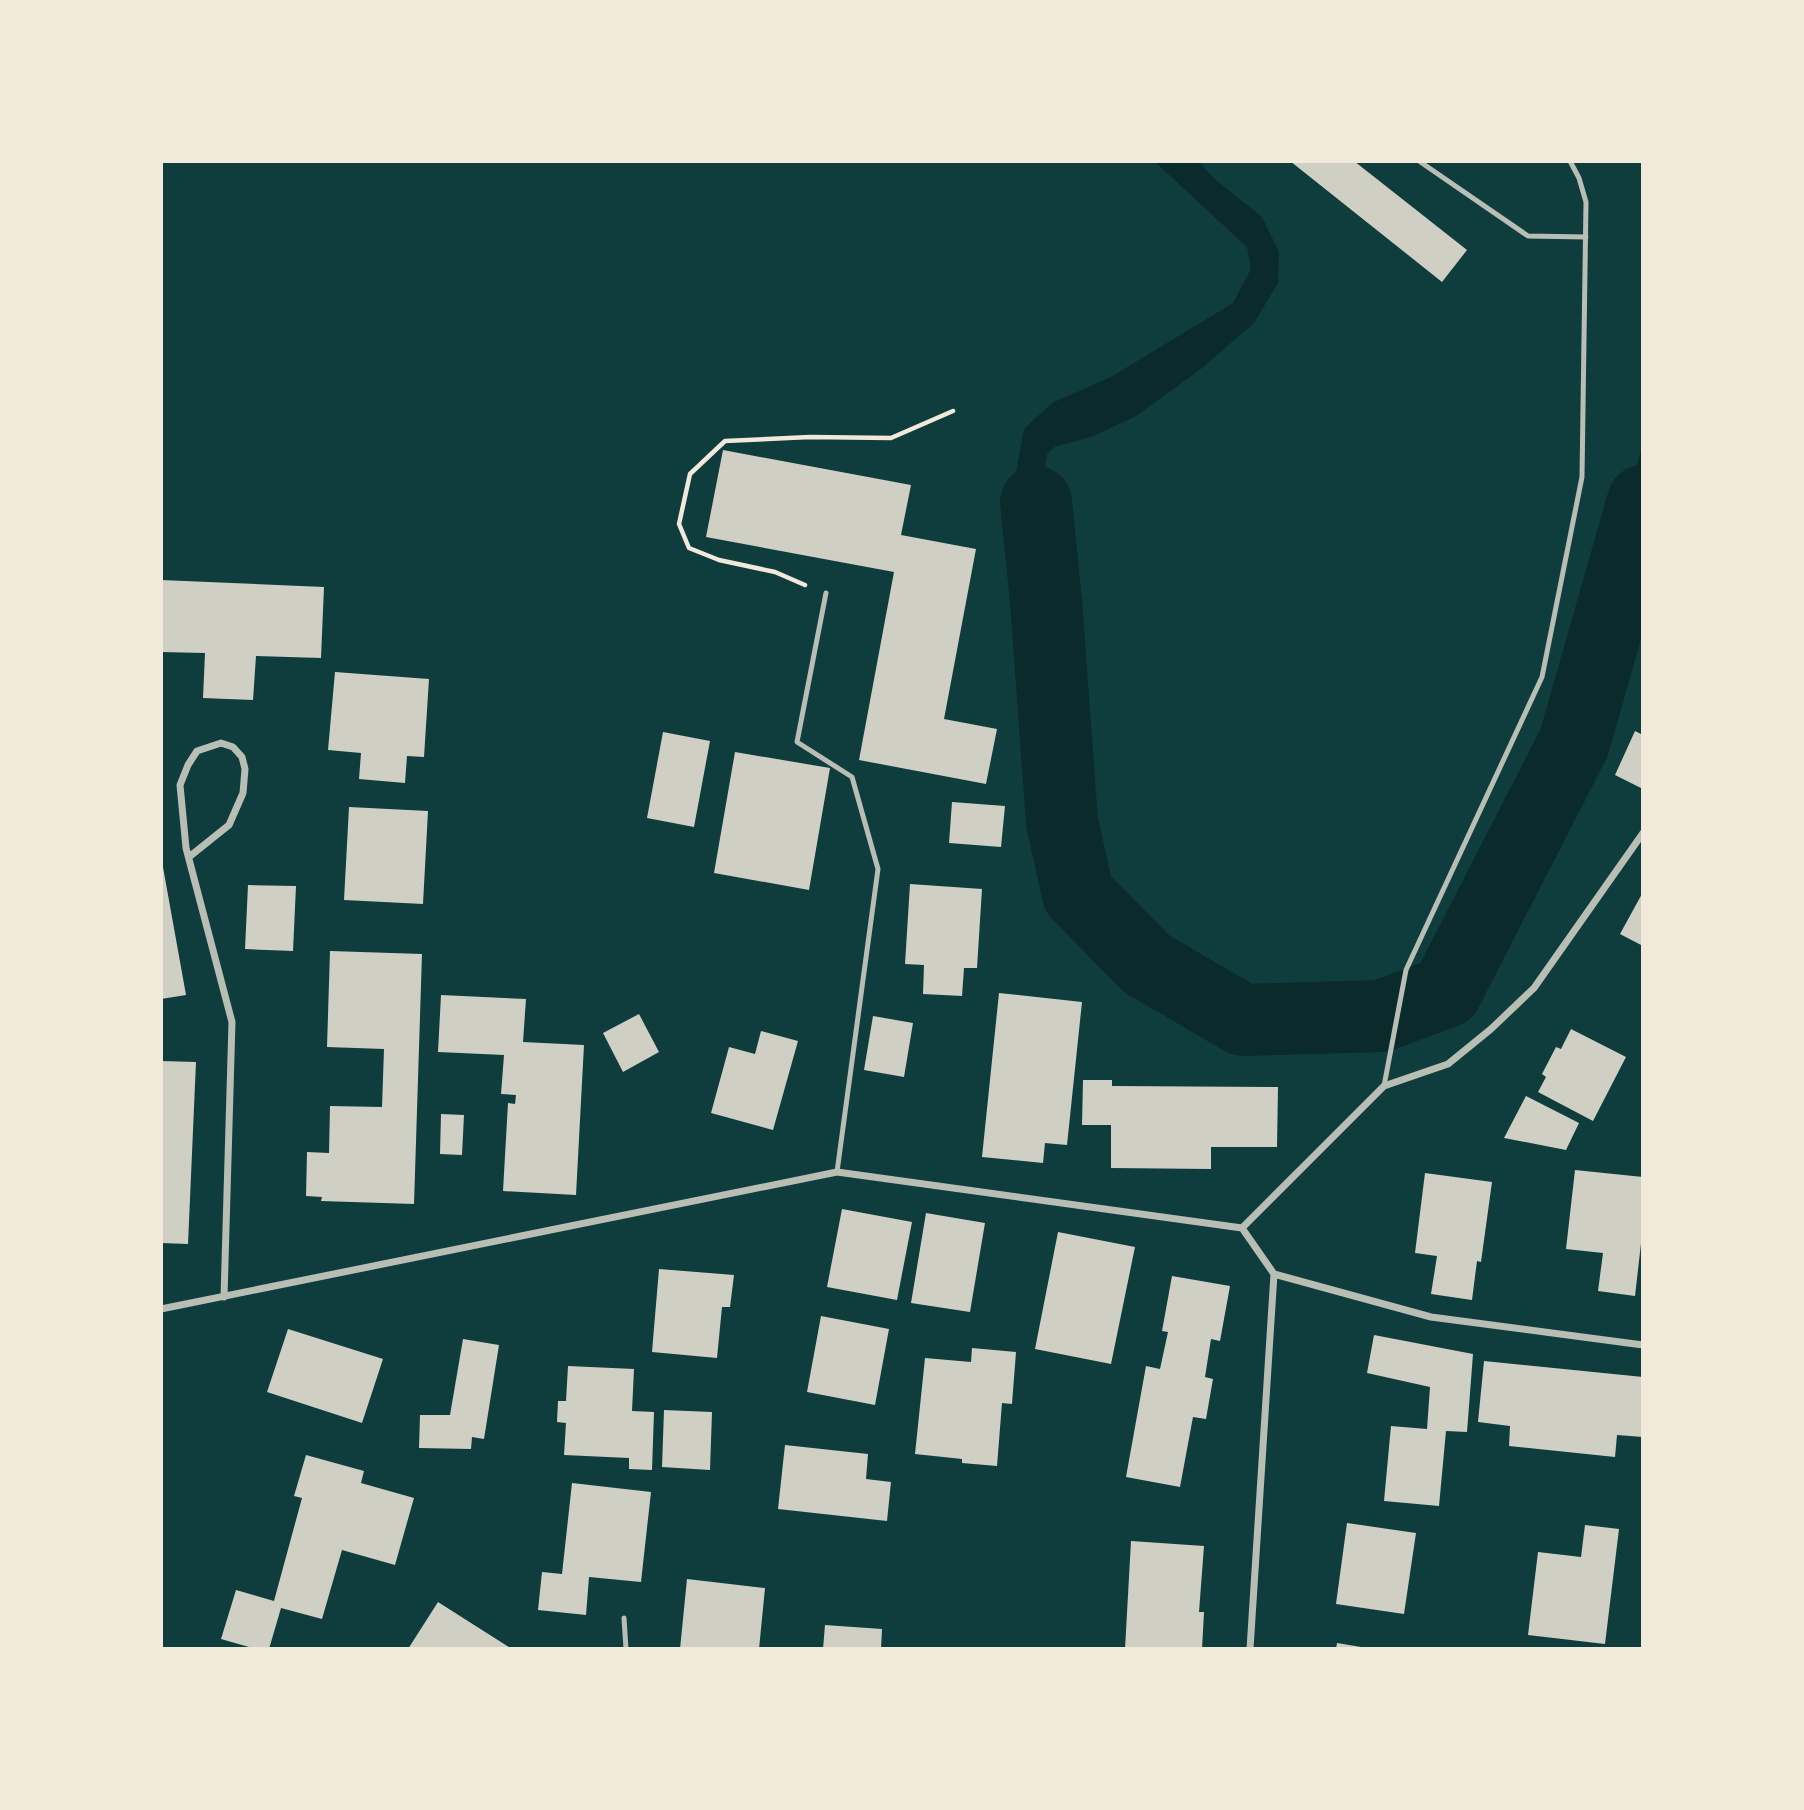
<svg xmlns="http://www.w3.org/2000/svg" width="1804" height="1810" viewBox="0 0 1804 1810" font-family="Overpass,sans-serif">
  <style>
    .water { fill: #0a2a2b }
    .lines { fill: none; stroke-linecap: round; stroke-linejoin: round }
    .river { stroke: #0a2a2b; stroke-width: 72 }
    .building { fill: #cfcfc3 }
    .path { stroke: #f1e9da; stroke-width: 4.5 }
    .service { stroke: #b8beb3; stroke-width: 5 }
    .minor { stroke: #b8beb3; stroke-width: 7 }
  </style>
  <rect width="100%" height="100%" fill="#0f3d3e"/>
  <path class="water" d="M1154,161h44l19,20 45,36 17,35 -1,31 -24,40 -52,45 -66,48 -45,21 -37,10 -7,7 -6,39 14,105 -22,5 -20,-114 11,-60 28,-26 59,-26 122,-74 18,-34 -4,-22z
    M1643,443v97l-32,73 -2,-42z"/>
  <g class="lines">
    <path class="river" d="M1036,502l10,99 16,221 16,72 69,70 96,56 138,-4 65,-24 128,-249 69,-242"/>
  </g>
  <path class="building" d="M1290,161h64l113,89 -25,32z
    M723,450l188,35 -10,50 75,14 -32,170 53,10 -11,55 -127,-24 35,-188 -188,-35z
    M161,580l163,7 -3,71 -65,-2 -3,44 -50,-2 2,-45 -44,-1z
    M335,672l94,7 -5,78 -17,-1 -2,27 -46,-4 2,-26 -33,-3z
    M1635,731l8,4v54l-28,-14z
    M663,732l47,9 -16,86 -47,-9z
    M735,752l95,16 -21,122 -95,-17z
    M952,802l53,4 -4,41 -52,-4z
    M349,807l79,4 -5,93 -79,-4z
    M161,856l25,139 -25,4z
    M910,884l72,5 -5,79h-13l-2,28 -39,-2 1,-29 -19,-1z
    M248,885l48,1 -3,65 -48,-2z
    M1643,892v54l-23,-12z
    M330,951l92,3 -8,250 -93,-3 1,-4 -16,-1 1,-44 22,1 1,-47 52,1 2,-58 -57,-2z
    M999,993l83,9 -15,143 -22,-2 -2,20 -61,-6z
    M441,995l85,4 -3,43 61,3 -8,150 -73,-4 5,-88 7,1 1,-9 -15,-1 3,-39 -66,-3z
    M639,1014l20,38 -36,20 -20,-39z
    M873,1016l40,7 -9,54 -40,-7z
    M1571,1029l55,28 -33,64 -55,-29 8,-15 -4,-3 14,-27 5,2z
    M761,1031l37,10 -25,89 -62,-17 18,-66 26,7z
    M161,1061l35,1 -8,182 -27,-1z
    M1083,1080h29v6l166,1 -1,60h-66v22l-100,-1v-43h-29z
    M1526,1096l53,27 -13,27 -62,-12z
    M441,1114l23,1 -2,40 -22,-1z
    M1575,1170l68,7v49l-8,70 -37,-5 5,-38 -37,-4z
    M1425,1173l67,9 -11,80 -4,-1 -5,39 -41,-6 6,-38 -22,-3z
    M842,1209l70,13 -15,78 -70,-13z
    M926,1213l59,10 -15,89 -59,-9z
    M1058,1232l77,15 -24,117 -76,-15z
    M659,1269l75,6 -4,32h-8l-5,51 -65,-6z
    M1172,1276l58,10 -10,55 -9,-2 -6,38 8,2 -7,40 -13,-2 -13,70 -54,-10 20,-111 14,3 8,-37 -6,-1z
    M821,1316l68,13 -14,76 -68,-13z
    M288,1329l95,30 -21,64 -95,-31z
    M1374,1335l99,19 -6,78 -21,-1 -7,75 -55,-5 7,-75 36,3 3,-42 -63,-14z
    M463,1339l36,6 -15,94 -12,-2 -1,12 -52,-1 1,-33h30z
    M972,1348l44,4 -4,52 -10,-1 -5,63 -35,-3v-4l-47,-5 10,-96 46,4z
    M1484,1361l159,16v60l-26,-2 -2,22 -106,-11 1,-20 -32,-4z
    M568,1366l66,3 -2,42 22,1 -2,58 -23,-1v-11l-65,-3 2,-32 -9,-1 1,-21h8z
    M664,1410l48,2 -2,58 -48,-3z
    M785,1445l83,9 -2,25 25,3 -4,39 -109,-12z
    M306,1455l58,16 -3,12 53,15 -19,67 -53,-15 -20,69 -41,-11 -12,41h-13l-35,-10 15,-49 38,11 28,-103 -8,-2z
    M572,1483l79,9 -10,90 -52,-5 -3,38 -48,-5 4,-38 20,2z
    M1347,1523l69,10 -12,81 -68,-10z
    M1585,1525l34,4 -14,115 -77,-9 10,-83 43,5z
    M1131,1541l73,5 -5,66h5l-2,37h-77z
    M687,1579l78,9 -6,61h-79z
    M438,1602l33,21 41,26h-104z
    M825,1625l57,4 -1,20h-58z
    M1337,1643l30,5v1h-31z"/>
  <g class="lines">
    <path class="path" d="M805,585l-30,-13 -56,-12 -30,-12 -10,-24 11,-50 35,-33 85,-4 81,1 62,-27"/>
    <path class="service" d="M1419,161l109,75 58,1
      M826,593l-29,149 55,35 26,92 -41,303
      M1384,1086l22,-116 136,-293 40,-200 4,-275 -7,-24 -9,-17
      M624,1618l2,31"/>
    <path class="minor" d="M189,857l40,-32 14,-32 2,-24 -3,-12 -9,-10 -12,-4 -24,8 -9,14 -8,20 6,63 46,174 -8,275
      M1242,1228l142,-142 64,-22 43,-35 43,-41 109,-155
      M161,1309l676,-137 405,56 32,46 157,43 212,28
      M1250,1649l24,-375"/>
  </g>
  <rect width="1804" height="1810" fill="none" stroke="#f1e9da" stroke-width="326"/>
</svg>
